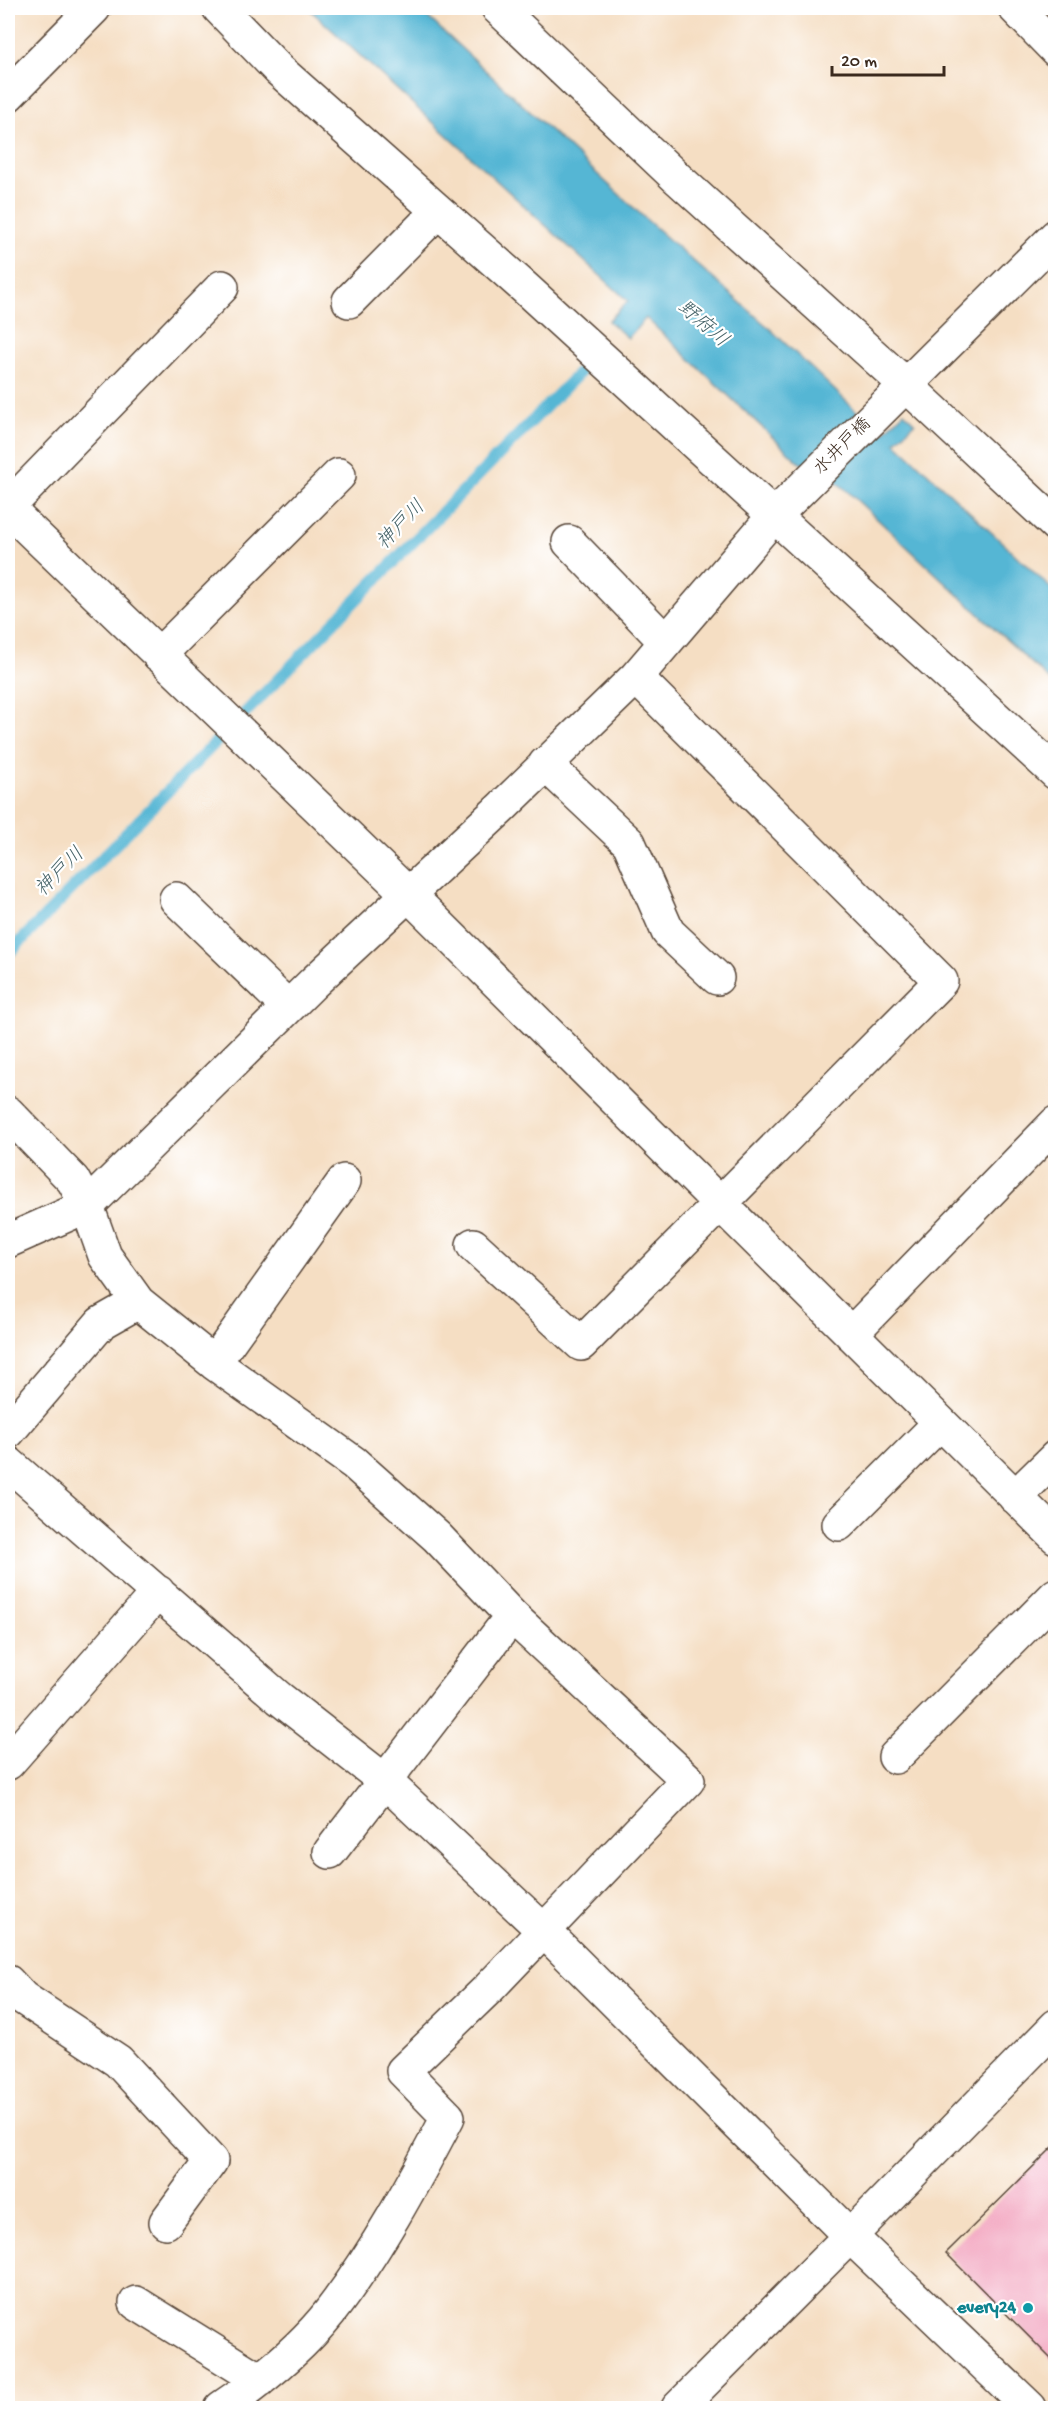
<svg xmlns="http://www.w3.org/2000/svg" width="1063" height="2416" viewBox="0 0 1063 2416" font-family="'Gochi Hand','Klee One',sans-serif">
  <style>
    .water { fill: #55b6d4; stroke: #487079; stroke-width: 1.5 }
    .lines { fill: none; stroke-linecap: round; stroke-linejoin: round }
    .stream { stroke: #55b6d4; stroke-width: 12 }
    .building { fill: #f3a7c1 }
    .minor-casing { stroke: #574537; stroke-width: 36 }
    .minor { stroke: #fff; stroke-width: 33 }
    .culture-dot { fill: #0f9aa8; stroke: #fff; stroke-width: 2 }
    .labels { text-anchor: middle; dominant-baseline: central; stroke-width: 4.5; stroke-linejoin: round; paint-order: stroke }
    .street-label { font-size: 18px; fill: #3b2a1e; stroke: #fff }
    .culture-label { font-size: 18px; font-weight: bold; fill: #0d838f; stroke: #fff; text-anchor: end }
    .water-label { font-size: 20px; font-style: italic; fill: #456267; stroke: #fff }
  </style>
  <rect width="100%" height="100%" fill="#fff"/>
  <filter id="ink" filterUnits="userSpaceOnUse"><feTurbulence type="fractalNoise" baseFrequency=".0167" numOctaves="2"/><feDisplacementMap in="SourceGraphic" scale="12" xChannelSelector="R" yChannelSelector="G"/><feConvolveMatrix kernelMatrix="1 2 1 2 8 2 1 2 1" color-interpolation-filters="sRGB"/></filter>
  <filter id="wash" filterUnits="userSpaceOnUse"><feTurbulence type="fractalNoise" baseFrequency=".008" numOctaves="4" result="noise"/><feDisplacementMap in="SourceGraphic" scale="24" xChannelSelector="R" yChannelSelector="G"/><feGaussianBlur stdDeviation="1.35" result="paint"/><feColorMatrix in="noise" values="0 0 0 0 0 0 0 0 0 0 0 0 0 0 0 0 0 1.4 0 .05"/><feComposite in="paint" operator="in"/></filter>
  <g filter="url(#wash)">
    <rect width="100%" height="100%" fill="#f5dec3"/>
    <path class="water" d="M308,8h110l230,213 120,106 97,92 18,14 21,-21 11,11 -20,19 160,150v93l-210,-196 -20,-16 -25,-10 -154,-145 -18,20 -20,-17 20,-20z"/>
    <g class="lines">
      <path class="stream" d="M243,715l345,-351
        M8,954l209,-213"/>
    </g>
    <g id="blocks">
      <path class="building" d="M1056,2144v220l-110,-111z"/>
    </g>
  </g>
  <g filter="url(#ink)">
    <use href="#blocks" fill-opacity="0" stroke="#574537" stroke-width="1.5"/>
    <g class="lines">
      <g class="minor-casing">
        <path id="minor" d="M219,8l60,62 246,218 531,485
          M498,8l178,169 230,208 150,140
          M1015,8l41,42
          M8,95l86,-87
          M349,301l89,-90
          M8,507l214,-220
          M8,509l400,385 648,643
          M569,542l96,99
          M159,655l180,-180
          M545,764l84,79 39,89 49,46
          M176,899l112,108
          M8,1113l65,67 14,26 18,50 33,46 76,61 140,100 83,74 75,79 176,164 -199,208 -86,83 45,46c-34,65 -73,137 -118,195 -30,38 -69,69 -109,96
          M8,1241l79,-35 226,-223 188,-175 135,-131 138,-161 282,-280
          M473,1245l108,99 360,-363 -305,-304
          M851,1334l205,-211
          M214,1363l130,-182
          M8,1432l93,-109 37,-21
          M8,1463l271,235 106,83 158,149 307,306 180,172
          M1015,1497l41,-40
          M839,1524l101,-101
          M895,1757l161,-162
          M8,1763l150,-171
          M330,1852l182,-236
          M8,1982l15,16 95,63 93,100 -45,61
          M136,2303l124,77
          M678,2408l172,-172 206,-210"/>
      </g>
      <use href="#minor" class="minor"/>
    </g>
  </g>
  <circle class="culture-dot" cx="1028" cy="2308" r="6"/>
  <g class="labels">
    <g class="street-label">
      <text transform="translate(843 447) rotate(-45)">水井戸橋</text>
    </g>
    <g class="culture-label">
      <text x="1016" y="2308">every24</text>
    </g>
    <g class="water-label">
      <text transform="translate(702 325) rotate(41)">野府川</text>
      <text transform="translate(402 526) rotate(-46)">神戸川</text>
      <text transform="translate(61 873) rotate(-45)">神戸川</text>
    </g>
  </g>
  <rect width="1063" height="2416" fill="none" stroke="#fff" stroke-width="30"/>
  <path d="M832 66v9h112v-9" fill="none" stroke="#3b2a1e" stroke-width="3"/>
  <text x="841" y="66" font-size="18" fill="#3b2a1e" stroke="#ffffff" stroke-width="4.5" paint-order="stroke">20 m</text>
</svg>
